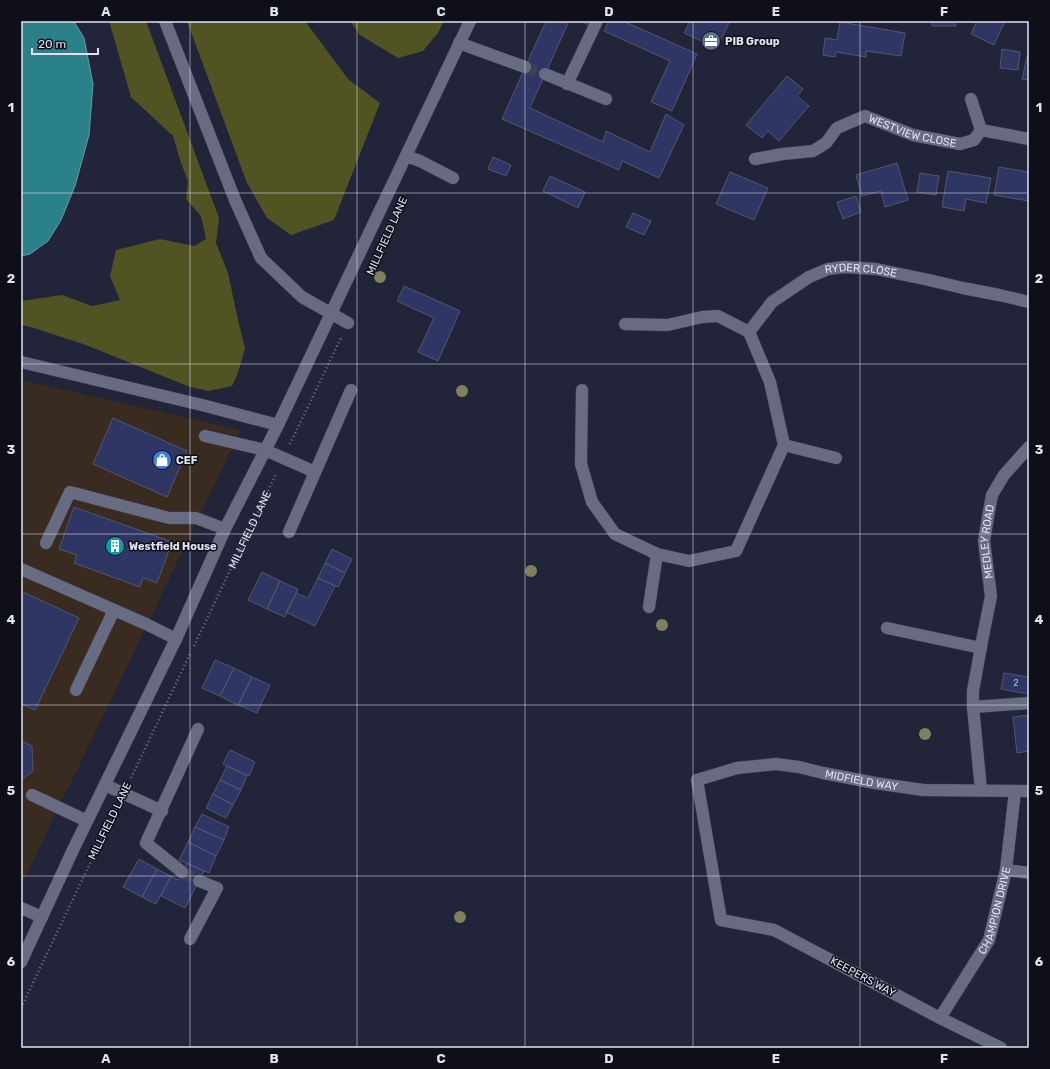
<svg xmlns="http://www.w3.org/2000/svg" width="1050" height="1069" viewBox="0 0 1050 1069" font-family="Rubik,sans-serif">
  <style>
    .commercial { fill: #392b1f }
    .green { fill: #515323 }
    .water { fill: #2b818a; stroke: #619ea9 }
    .building { fill: #303664; stroke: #52566c }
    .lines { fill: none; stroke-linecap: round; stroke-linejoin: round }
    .minor-tunnel { stroke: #3e4154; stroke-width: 12; stroke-dasharray: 12 6; stroke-linecap: butt }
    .minor-casing { stroke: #3f4152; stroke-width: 13 }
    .path { stroke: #737587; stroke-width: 2.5; stroke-dasharray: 1 3; stroke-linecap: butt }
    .minor { stroke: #676c83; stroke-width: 12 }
    .tree { fill: #7e815b }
    .grid { fill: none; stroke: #e0e2f0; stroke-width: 1; stroke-opacity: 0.55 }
    .labels { text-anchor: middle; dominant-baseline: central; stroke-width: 3; stroke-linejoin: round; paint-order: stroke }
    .number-label { font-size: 9px; fill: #b4b7cd }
    .poi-label { font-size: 11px; font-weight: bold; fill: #e0e2f0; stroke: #0e0f18; text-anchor: start }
    .street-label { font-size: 11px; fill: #e0e2f0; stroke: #0e0f18 }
    .neatline { fill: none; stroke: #e0e2f0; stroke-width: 1.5 }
    .grid-label { font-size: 13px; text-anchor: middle; font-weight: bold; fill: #e0e2f0 }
  </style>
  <rect width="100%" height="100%" fill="#222539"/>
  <path class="commercial" d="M21,380l220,50 -220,456z"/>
  <path class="green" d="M109,21h37l73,197 -3,25 12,30 10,47 7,28 -7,25 -6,13 -23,5 -19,-4 -104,-42 -55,-18 -10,-2v-24l41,-6 30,11 28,-6 -10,-24 6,-26 44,-11 34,7 12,-7 -5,-23 -15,-17 2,-18 -7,-18 -8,-27 -42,-39z
    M187,21h118l43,58 32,24 -46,117 -43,15 -24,-17 -20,-35z
    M350,21h94l-6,12 -15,18 -25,7 -38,-23z"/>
  <path class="water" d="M24,21h44l7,2 9,15 9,46 -4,51 -14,51 -14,34 -13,21 -18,13 -9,2v-234z"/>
  <path class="building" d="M546,21h23l-39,87 73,34 3,-11 44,21 16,-38 18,11 -25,53 -37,-17 -3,9 -117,-51z
    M580,21h11l-2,4z
    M609,21h14l74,33 -25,57 -21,-9 19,-41 -66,-30z
    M690,21h40l-13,27 -33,-15z
    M932,21h23l1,5h-24z
    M977,21h28l-11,24 -23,-11z
    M840,22l65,11 -4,23 -35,-5v6l-30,-5 -1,5 -12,-2 2,-17 12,2z
    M1002,49l18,3 -2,18 -18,-2z
    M1028,53h1v27l-7,-1z
    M787,76l16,13 -6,7 12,10 -30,35 -11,-10 -6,7 -16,-13z
    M493,157l18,8 -5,11 -18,-7z
    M897,163l11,37 -23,7 -4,-16 -19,5 -6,-21z
    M999,167l30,5v29l-35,-6z
    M948,171l43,7 -5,25 -20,-4 -2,12 -22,-4z
    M730,172l38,16 -14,32 -38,-16z
    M920,173l19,3 -3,19 -19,-3z
    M550,176l35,16 -7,16 -35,-17z
    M856,196l5,16 -18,7 -6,-17z
    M633,213l18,8 -7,14 -18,-8z
    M404,286l56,25 -22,50 -20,-9 16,-34 -37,-17z
    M113,418l74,33 -20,46 -74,-33z
    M74,507l98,35 -15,41 -14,-5 -3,9 -66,-24 3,-8 -18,-6z
    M332,549l20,10 -7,14 -20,-10z
    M325,563l20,10 -7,14 -20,-9z
    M262,572l18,9 -13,28 -19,-9z
    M318,578l17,8 -20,40 -29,-14 10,-19 12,5z
    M280,581l18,8 -13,28 -18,-8z
    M21,591l58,27 -44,92 -14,-6z
    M215,660l19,8 -14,28 -18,-8z
    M234,668l18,9 -14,28 -18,-9z
    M1004,673l25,4 -1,17 -27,-5z
    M252,677l18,8 -13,28 -19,-8z
    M1029,715v36l-12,2 -4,-36z
    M21,741l11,5 1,25 -12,9z
    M230,750l25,12 -6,14 -26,-12z
    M227,766l20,10 -6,14 -21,-10z
    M220,780l21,10 -8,15 -20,-11z
    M213,794l20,11 -7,13 -20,-10z
    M202,814l27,13 -5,13 -29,-13z
    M195,827l29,13 -8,16 -28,-14z
    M188,842l28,14 -7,17 -30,-13z
    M139,859l18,10 -15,28 -19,-10z
    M187,863l17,8 -19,37 -24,-12 10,-20 7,4z
    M157,869l14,7 -15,28 -14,-7z"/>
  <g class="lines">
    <path class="minor-tunnel" d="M525,67l20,7
      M182,872l17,9"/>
    <g class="minor-casing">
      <g id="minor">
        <path d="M165,21l70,179 26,58 41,39 46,26"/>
        <path d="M459,43l66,24"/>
        <path d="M545,74l61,25"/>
        <path d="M567,84l30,-63"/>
        <path d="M971,99l10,31"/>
        <path d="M406,156l14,5 33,17"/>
        <path id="s2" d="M755,159l28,-5 30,-3 13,-8 11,-15 28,-12 48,19 47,9 14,-4 7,-10 48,9"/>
        <path id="s3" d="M625,324l43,1 34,-8 16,-1 31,16 23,-30 37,-25 19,-8 17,-2 31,2 53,11 34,8 36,7 30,7"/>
        <path d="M749,332l21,50 14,63 52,13"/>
        <path d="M21,362l185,44 72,19"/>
        <path d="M582,390l-1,74 11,38 23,32 42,20 32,7 47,-10 48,-106"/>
        <path d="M205,436l60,14 50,22"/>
        <path d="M289,532l62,-142"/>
        <path d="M46,543l24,-51 99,26h27l29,11"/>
        <path d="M21,569l125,55 30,15"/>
        <path d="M649,607l8,-53"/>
        <path d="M887,628l94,20"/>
        <path d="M76,690l38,-80"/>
        <path d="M973,707l56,-4"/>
        <path d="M105,785l57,26"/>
        <path id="s4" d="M981,790l-8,-83v-16l9,-50 9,-45 -7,-55 4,-24 4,-22 12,-20 25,-28"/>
        <path d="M32,795l55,26"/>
        <path d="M1006,870l23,3"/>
        <path d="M182,872l-36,-29 52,-114"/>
        <path d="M21,908l21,9"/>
        <path d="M190,939l27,-51 -18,-7"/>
        <path d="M21,962l51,-110 104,-213 49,-110 53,-104 192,-404"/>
        <path id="s5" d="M940,1018l49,-78 17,-70 9,-79"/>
        <path id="s6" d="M1001,1048l-61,-30 -166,-88 -53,-10 -24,-140 40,-12 39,-4 23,3 24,6 52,10 48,7 106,1"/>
      </g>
    </g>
    <g class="path">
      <path d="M290,444l51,-106"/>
      <path id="s1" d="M194,646l82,-172"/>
      <path d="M131,778l59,-124"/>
      <path d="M21,1008l95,-199"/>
    </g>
    <use href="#minor" class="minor"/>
  </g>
  <g class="tree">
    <circle cx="380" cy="277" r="6"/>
    <circle cx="462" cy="391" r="6"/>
    <circle cx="531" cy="571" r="6"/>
    <circle cx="662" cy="625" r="6"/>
    <circle cx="925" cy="734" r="6"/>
    <circle cx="460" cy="917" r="6"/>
  </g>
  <path class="grid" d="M190,21v1027M357,21v1027M525,21v1027M693,21v1027M860,21v1027M21,193h1008M21,364h1008M21,534h1008M21,705h1008M21,876h1008"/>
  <defs>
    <g id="office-disc" transform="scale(1)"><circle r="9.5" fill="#5c6f8a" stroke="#0e0f18"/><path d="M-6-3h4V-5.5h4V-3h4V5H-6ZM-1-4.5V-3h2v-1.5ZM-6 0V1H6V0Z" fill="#fff"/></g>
    <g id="shop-disc" transform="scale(1)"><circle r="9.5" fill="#3f7fe0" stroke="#0e0f18"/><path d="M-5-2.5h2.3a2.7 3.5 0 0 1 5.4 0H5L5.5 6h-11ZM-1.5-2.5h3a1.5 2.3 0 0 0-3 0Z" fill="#fff"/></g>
    <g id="building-disc" transform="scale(1)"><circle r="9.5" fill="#0f9aa8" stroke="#0e0f18"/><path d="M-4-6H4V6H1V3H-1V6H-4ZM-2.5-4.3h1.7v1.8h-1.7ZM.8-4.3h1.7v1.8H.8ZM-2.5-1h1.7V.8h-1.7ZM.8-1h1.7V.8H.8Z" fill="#fff"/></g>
  </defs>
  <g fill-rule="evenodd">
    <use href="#office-disc" x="711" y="41"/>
    <use href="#shop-disc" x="162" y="460"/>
    <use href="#building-disc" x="115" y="546"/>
  </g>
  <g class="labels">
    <g class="number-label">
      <text x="1016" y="683">2</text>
    </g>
    <g class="poi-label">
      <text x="725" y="41">PIB Group</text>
      <text x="176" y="460">CEF</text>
      <text x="129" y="546">Westfield House</text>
    </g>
    <g class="street-label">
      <text stroke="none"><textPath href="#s2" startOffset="173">WESTVIEW CLOSE</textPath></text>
      <text transform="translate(387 236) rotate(-66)">MILLFIELD LANE</text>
      <text stroke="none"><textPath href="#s3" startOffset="265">RYDER CLOSE</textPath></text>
      <text stroke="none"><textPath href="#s1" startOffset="129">MILLFIELD LANE</textPath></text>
      <text stroke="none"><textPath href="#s4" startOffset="251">MEDLEY ROAD</textPath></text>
      <text stroke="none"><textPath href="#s6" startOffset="620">MIDFIELD WAY</textPath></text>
      <text transform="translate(110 821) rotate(-64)">MILLFIELD LANE</text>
      <text stroke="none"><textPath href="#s5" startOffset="122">CHAMPION DRIVE</textPath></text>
      <text transform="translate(863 977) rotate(28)">KEEPERS WAY</text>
    </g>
  </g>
  <rect width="1050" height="1069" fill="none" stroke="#0e0f18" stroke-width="44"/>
  <path d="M32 48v6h66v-6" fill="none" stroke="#e0e2f0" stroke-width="2"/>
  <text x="38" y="48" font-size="12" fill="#e0e2f0" stroke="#0e0f18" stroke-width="3" paint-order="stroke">20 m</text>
  <rect x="22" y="22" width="1006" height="1025" class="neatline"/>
  <g class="grid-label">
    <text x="106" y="16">A</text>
    <text x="274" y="16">B</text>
    <text x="441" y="16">C</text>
    <text x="609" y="16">D</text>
    <text x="776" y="16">E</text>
    <text x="944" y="16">F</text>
    <text x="11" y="112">1</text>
    <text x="1039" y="112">1</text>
    <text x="11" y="283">2</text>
    <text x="1039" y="283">2</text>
    <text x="11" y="454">3</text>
    <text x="1039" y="454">3</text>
    <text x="11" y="624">4</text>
    <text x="1039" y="624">4</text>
    <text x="11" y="795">5</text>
    <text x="1039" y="795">5</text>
    <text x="11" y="966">6</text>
    <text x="1039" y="966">6</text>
    <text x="106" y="1063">A</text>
    <text x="274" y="1063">B</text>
    <text x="441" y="1063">C</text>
    <text x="609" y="1063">D</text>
    <text x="776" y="1063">E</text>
    <text x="944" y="1063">F</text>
  </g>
</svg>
